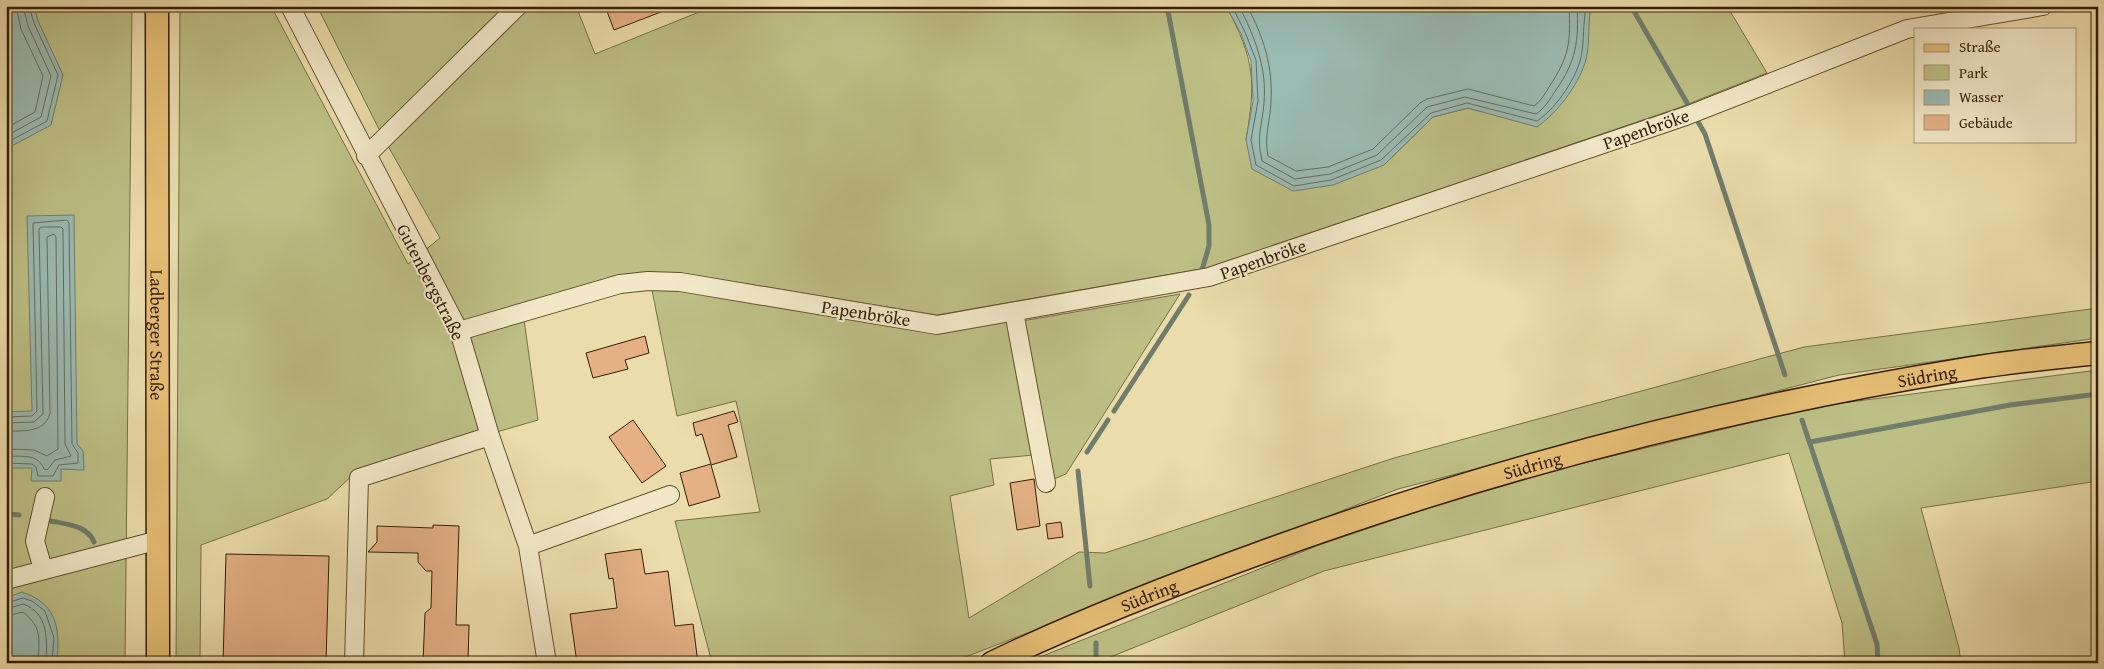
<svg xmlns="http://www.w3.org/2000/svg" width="2104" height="669" viewBox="0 0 2104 669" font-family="'Gentium Book Plus',serif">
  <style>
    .green { fill: #bdbf85; stroke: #786e44 }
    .water { fill: #9abab2; stroke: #717c6c }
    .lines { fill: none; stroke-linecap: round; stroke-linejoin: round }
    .shore { stroke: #676c5b; stroke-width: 1 }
    .stream { stroke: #717c6c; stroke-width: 5 }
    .building { fill: #e4b084; stroke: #341e04 }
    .minor-casing { stroke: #624e2e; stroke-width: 20 }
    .major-casing { stroke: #341e04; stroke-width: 25 }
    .minor { stroke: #f2e8c8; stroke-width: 18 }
    .major { stroke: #e6be76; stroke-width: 22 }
    .labels { text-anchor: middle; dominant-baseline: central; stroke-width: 4; stroke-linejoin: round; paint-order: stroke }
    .street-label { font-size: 18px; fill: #341e04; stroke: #f2e8c8 }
  </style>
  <rect width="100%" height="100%" fill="#ebdcab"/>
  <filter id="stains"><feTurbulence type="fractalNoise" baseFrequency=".004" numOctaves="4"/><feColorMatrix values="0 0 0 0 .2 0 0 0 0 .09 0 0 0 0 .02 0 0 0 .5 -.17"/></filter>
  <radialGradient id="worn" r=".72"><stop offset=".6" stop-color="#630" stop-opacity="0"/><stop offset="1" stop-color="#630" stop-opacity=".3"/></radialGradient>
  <path class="green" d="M6,6h126l-7,657h-119z
    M180,6h91l137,258 32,-26 -52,-92 141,-140h47l19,48 119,-48h512c29,54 30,75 20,134l138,25 49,-48 35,-9 33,8 89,-103 -3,-7h140l40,67 -89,35 -466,159 -275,48 -257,-42 -63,2 -95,30 16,115 -183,53 -28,26 -126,46 -1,118h-24z
    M317,6h191l-127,127z
    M651,285l286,48 70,-12 27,134 -44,4 4,26 -44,11 19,122 110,-66 26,1 289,-95 410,-111 294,-39v30l-259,37 -441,114 -448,174h-238l-37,-142 85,-9 -24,-111 -59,15z
    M1180,294l-114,180 -12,5 -32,-158z
    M2098,370v111l-177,27 38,140 2,15h-116l-3,-40 -53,-170 -465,118 -216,87 -2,5h-81l294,-118 190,-64 310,-75z"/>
  <path class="water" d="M6,6h28l4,15 25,54 -12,50 -45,24z
    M1226,6h361l3,7c-2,15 0,35 -5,50 -8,24 -28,50 -48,64l-69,-19 -35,9 -49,48 -51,20 -40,6 -41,-22 -6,-29 7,-39 -2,-40 -10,-27z
    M74,215l3,229 6,7 1,19 -23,-1v12h-30l1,-13h-26v-56l26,-1 -5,-195z
    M22,592c36,12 38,37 35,71h-51v-65z"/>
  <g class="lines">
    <path class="shore" d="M1232,6l13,26 11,28 2,41 -7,39 5,25 38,21 37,-6 50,-20 50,-47 36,-10 70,18c18,-12 37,-39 43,-60 4,-14 3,-32 5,-47l-2,-8
      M1239,6c16,31 28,62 25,97 -2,25 -8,31 -2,58l33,18 35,-5 47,-19 50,-48 38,-10 71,17c9,-6 14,-15 20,-24 20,-29 23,-48 21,-84
      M1247,6c17,31 26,61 24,96 -1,21 -7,33 -3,54l28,15 32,-4 45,-18 47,-46 7,-4 41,-10 66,17c7,-5 11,-12 15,-19 20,-30 22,-44 20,-81
      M6,128l29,-16 8,-36 -22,-47 -5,-23
      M6,136l35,-19 10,-41 -23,-50 -5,-20
      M6,143l41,-22 11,-46 -24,-52 -5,-17
      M6,417l26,-1 5,-5 -4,-188 34,-3 2,3 3,221 6,9v10l-19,2 -6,11h-15l-2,-9 -4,-3 -26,-1
      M6,423l28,-1 9,-8 -4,-185 2,-2h20l2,2 2,215 6,12 -16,4 -8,10 -3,-1c-6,-16 -23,-12 -38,-13
      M6,431c17,0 38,2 44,-17l-3,-177 7,-3 2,3 2,212 -11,7 -13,-6 -28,-1
      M6,603l17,-5 9,3 13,10 9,27 -2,25
      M6,609l17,-5c26,9 24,36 23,59
      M6,616l17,-4c20,16 16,28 15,51"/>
    <path class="stream" d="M1167,6l42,219v21l-7,24
      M1631,6l74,128 80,241
      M1114,411l75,-116
      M1802,420l75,224 1,19
      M1810,442l200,-37 88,-11
      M1087,452l21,-32
      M1078,471l12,115
      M6,514l13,1
      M46,520c17,4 41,4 48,22
      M1096,643v20"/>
  </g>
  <path class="building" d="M605,6h69v1l-60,23z
    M645,336l4,17 -24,7 3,9 -35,9 -7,-25z
    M734,411l4,11 -10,3 9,32 -26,8 9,32 -31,9 -9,-33 31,-9 -9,-30 -6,2 -3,-13z
    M633,420l33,46 -24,17 -33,-46z
    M1034,479l6,47 -23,4 -7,-47z
    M1061,522l2,15 -15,2 -2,-15z
    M433,525l26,1 -3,99h13l-1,38h-45l2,-50 6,-5 1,-37h-6l-8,-9v-9l-50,-1 9,-10v-16l56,2z
    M641,549l4,25 23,-3 7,55 18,-2 5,39h-121l-7,-49 47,-6 -4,-30 -4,1 -4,-25z
    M226,554l103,2 -3,107h-103z"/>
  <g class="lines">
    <g class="minor-casing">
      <path id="minor" d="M290,6l169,325 31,105 38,110 19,117
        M366,156l152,-150
        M1014,312l32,171
        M459,331l161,-47 28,-3 32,1 257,43 272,-48 477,-161 221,-87 136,-23
        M528,546l142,-51
        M43,569l-8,-28 10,-44
        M6,580l153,-40
        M354,663l5,-185 131,-42"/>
    </g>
    <g class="major-casing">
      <g id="major">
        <path id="s1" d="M157,6l1,657"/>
        <path id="s2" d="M992,663c87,-42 177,-77 268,-110 227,-83 461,-144 700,-183 45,-8 92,-12 138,-17"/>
      </g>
    </g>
    <use href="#minor" class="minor"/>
    <use href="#major" class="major"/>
  </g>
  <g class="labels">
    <g class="street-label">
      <text transform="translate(1646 129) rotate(-19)">Papenbröke</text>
      <text transform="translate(1263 259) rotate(-19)">Papenbröke</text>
      <text transform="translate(431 282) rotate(63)">Gutenbergstraße</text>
      <text transform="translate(866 313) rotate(9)">Papenbröke</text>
      <text stroke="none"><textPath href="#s1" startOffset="329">Ladberger Straße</textPath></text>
      <text stroke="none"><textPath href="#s2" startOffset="981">Südring</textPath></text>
      <text stroke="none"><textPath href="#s2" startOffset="576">Südring</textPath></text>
      <text stroke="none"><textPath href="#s2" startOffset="171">Südring</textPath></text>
    </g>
  </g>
  <rect width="2104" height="669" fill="none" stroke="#ebdcab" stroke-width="25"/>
  <rect x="8" y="8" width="2089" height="654" fill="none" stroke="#341e04" stroke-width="2.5"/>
  <rect x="12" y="12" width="2079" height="644" fill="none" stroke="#341e04"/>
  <rect x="1914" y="28" width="162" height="115" fill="#f2e8c8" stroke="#a6977a"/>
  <rect x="1924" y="44" width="25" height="8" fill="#e6be76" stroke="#a6977a"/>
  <text x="1959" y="52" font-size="15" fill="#341e04">Straße</text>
  <rect x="1924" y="65" width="25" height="15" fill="#bdbf85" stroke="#a6977a"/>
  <text x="1959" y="78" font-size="15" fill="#341e04">Park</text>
  <rect x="1924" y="90" width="25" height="15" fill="#9abab2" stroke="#a6977a"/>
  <text x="1959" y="102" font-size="15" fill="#341e04">Wasser</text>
  <rect x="1924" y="115" width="25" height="15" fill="#e4b084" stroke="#a6977a"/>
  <text x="1959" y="128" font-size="15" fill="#341e04">Gebäude</text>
  <rect width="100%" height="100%" filter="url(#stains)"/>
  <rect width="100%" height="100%" fill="url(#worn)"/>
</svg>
